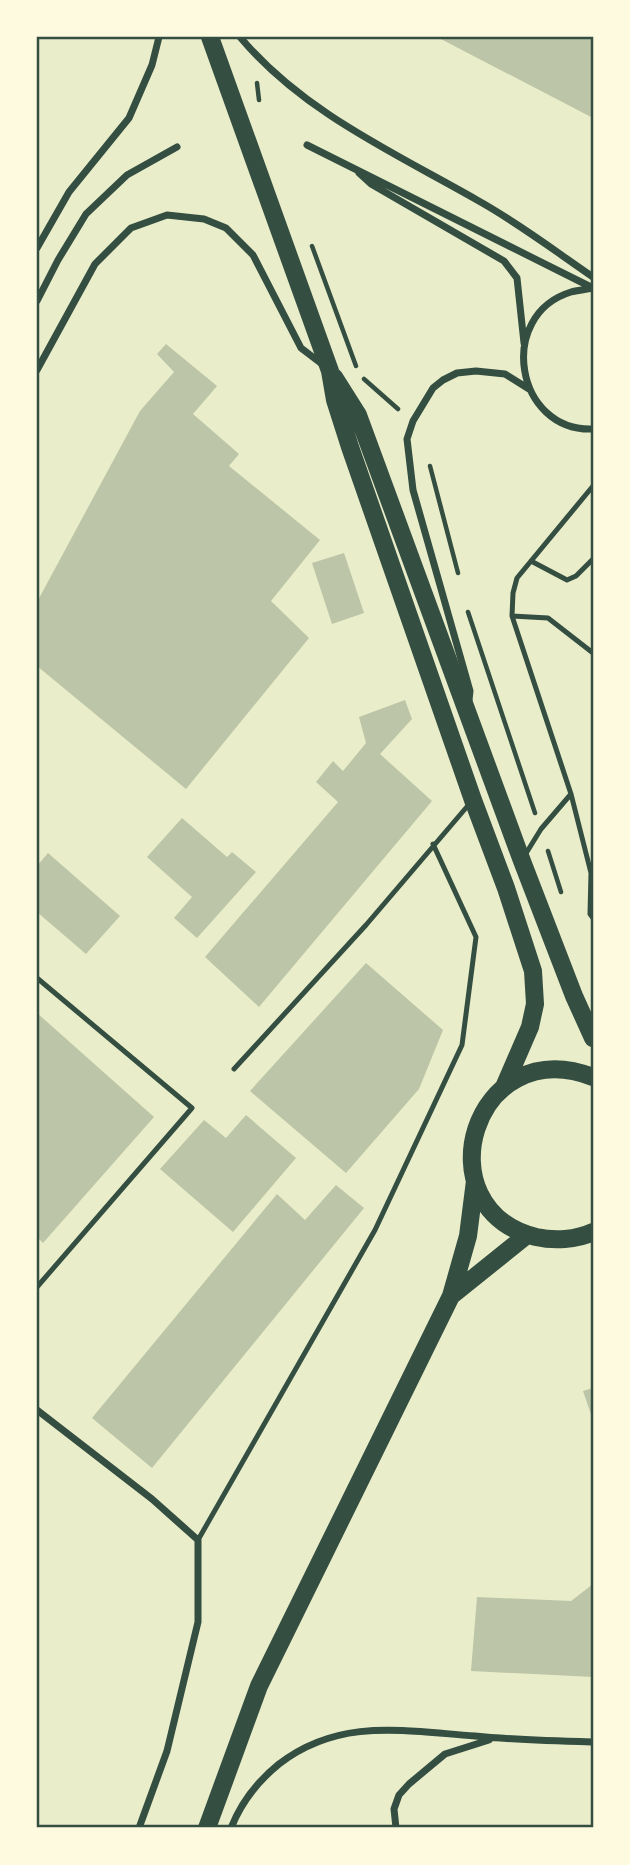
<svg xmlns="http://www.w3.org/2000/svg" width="630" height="1865" viewBox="0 0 630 1865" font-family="'Exo 2',sans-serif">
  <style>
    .building { fill: #bcc5a7 }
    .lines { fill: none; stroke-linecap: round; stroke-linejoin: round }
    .path { stroke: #344e41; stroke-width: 4.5 }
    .service { stroke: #344e41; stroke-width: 5 }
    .minor { stroke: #344e41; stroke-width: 7 }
    .primary { stroke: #344e41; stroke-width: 18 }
    .neatline { fill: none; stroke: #344e41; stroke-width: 2.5 }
  </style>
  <rect width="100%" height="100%" fill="#e9edc9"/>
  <path class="building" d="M437,37h156v81z
    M166,344l51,42 -24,28 46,40 -10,12 91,74 -49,61 38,37 -123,151 -149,-123v-64l103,-191 34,-39 -17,-18z
    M344,553l20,60 -32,11 -20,-61z
    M405,700l7,19 -32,35 52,47 -173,206 -54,-50 133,-155 -22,-20 17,-21 10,10 23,-28 -7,-26z
    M182,818l45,39 5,-5 24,20 -59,66 -23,-20 18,-21 -45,-40z
    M48,853l72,63 -34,38 -49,-42v-46z
    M366,963l77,67 -24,59 -73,84 -96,-82z
    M37,1013l117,104 -111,126 -6,-6z
    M246,1115l50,43 -63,74 -73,-63 44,-49 22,18z
    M336,1185l28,23 -212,260 -60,-50 185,-224 28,26z
    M593,1388v32l-10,-29z
    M593,1584v93l-122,-6 6,-74 94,4z"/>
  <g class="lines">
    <path class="path" d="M257,83l2,17
      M312,246l44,120
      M364,379l34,30
      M430,466l28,107
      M468,612l67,201
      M548,851l13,41"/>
    <path class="service" d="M593,486l-76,92 -4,15 -1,23 59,178 20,79 -1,41 3,4
      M531,561l36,19 9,-4 17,-17
      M512,616l36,2 45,35
      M525,855l16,-26 30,-35
      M37,978l155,130 -155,179
      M234,1069l132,-144 105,-123
      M198,1540l177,-310 87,-185 14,-108 -43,-93"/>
    <path class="minor" d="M240,37c63,75 153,115 237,163 40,22 78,51 116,77
      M307,145l286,143
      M359,173l12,11 133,77 13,17 7,65
      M37,248l32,-56 60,-74 23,-53 7,-28
      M593,288c-7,2 -15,2 -22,4 -75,23 -56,140 22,137
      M37,301l21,-41 28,-46 41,-39 50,-28
      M37,370l58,-106 36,-36 36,-13 37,4 22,9 27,27 48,93 21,16
      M469,700l1,-9 -57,-201 -6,-51 6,-18 20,-33 10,-8 14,-7 19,-2 29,3 24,15
      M37,1410l115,89 46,41v82l-31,129 -28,77
      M231,1828c10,-25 27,-47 48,-64 61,-47 125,-33 196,-28 39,4 79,5 118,6
      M396,1828l-2,-19 5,-14 10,-11 36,-30 44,-14"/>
    <path class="primary" d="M210,37l120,334 5,29 15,47 123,353 33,88 27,83 2,33 -5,23 -26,60
      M334,377l24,38 164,446 52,135 19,42
      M593,1077c-120,-46 -172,131 -57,160 18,4 40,3 57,-5
      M451,1296l76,-61
      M207,1828l52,-142 192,-390 17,-60 7,-55"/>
  </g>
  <rect width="630" height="1865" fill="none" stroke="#fefae0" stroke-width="77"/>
  <rect x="38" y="38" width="554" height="1788" class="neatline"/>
</svg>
